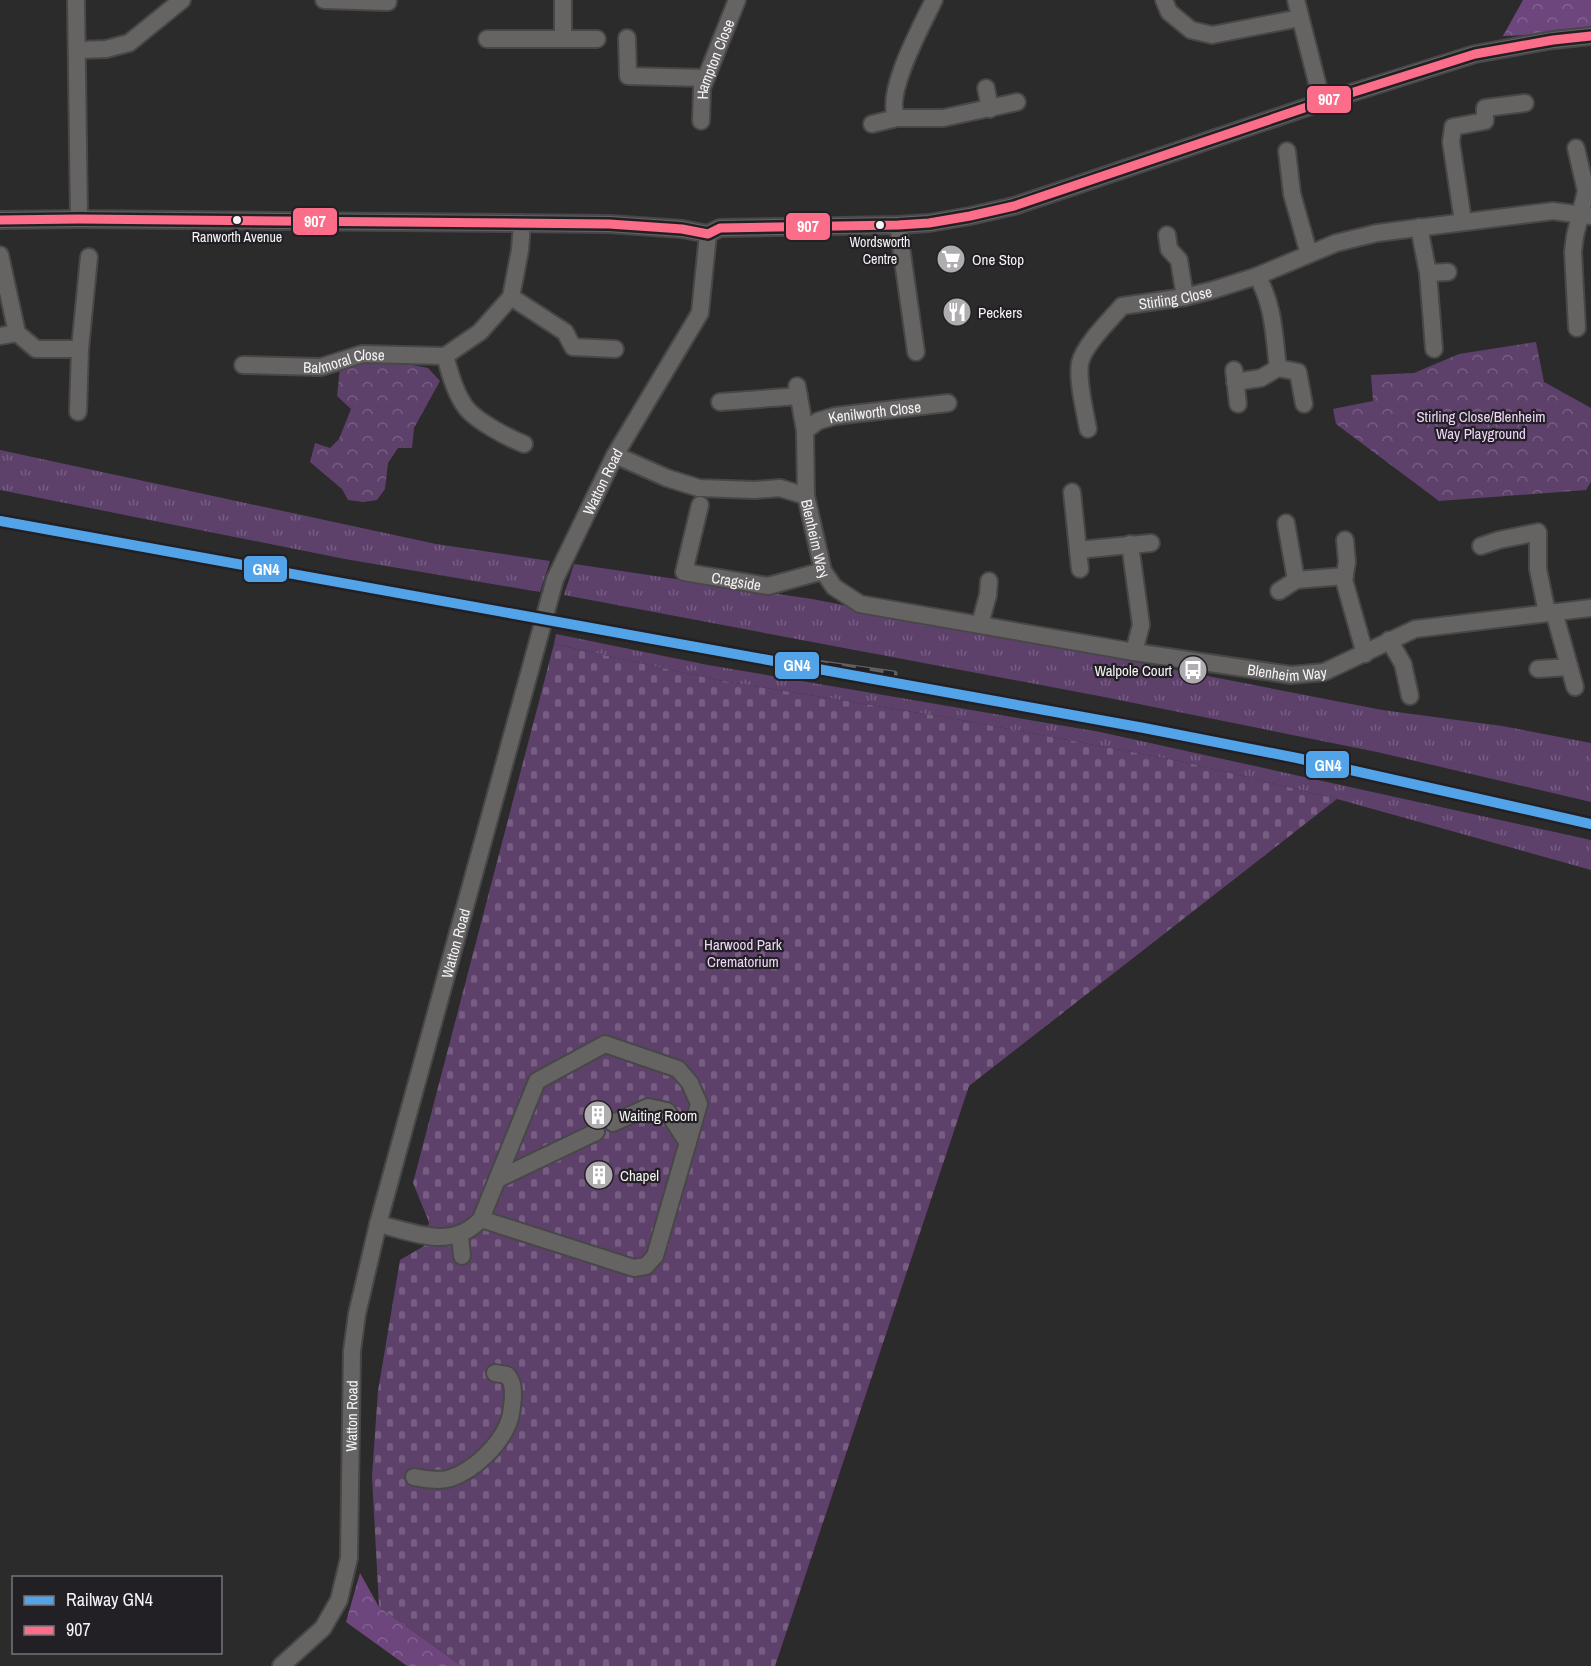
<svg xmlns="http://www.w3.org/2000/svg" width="1591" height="1666" viewBox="0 0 1591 1666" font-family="'Archivo Narrow',sans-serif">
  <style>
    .grass { fill: url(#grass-tufts) }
    .forest { fill: url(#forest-crowns) }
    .cemetery { fill: url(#cemetery-stones) }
    .park { fill: url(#park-crowns) }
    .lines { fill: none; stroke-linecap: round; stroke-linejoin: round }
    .minor-casing { stroke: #484748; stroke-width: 20 }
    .minor { stroke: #656463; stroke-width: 16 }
    .rail-casing { stroke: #626162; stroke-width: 7 }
    .rail { stroke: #222024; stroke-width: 4.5; stroke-dasharray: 14; stroke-linecap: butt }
    .bus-1-casing { stroke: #222024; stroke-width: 14 }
    .bus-1 { stroke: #fb6d88; stroke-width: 9 }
    .rail-1-casing { stroke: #222024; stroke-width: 15 }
    .rail-1 { stroke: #53a3e8; stroke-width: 10 }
    .bus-dot { fill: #f5f3f6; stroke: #222024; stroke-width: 2 }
    .labels { text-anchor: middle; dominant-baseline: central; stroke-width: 4.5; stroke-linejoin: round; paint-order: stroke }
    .bus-label { font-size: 14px; fill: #f5f3f6; stroke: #222024 }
    .street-label { font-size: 15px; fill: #f5f3f6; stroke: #222024 }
    .poi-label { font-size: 15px; fill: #f5f3f6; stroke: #222024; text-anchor: start }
    .park-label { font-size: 15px; fill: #efd5fa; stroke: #222024 }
    .line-badge { stroke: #222024; stroke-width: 2 }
    .badge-label { font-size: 16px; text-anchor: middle; font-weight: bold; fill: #fff }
  </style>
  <defs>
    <pattern id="grass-tufts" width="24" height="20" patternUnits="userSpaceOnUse" patternTransform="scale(1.5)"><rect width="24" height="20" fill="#5e416b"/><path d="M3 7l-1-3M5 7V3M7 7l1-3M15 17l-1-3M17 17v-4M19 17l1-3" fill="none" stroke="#765d81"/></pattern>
    <pattern id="forest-crowns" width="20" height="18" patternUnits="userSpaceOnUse" patternTransform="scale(1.5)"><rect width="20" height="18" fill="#6e467e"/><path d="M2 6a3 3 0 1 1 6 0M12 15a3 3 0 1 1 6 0" fill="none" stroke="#836191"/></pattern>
    <pattern id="cemetery-stones" width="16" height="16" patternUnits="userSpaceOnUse" patternTransform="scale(1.5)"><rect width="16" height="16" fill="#5e416b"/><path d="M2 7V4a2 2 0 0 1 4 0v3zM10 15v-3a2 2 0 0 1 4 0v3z" fill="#765d81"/></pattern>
    <pattern id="park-crowns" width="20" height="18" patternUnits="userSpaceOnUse" patternTransform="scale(1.5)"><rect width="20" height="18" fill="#5e416b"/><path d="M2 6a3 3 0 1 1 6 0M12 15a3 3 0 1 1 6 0" fill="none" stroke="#765d81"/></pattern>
  </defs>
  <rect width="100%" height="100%" fill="#2c2b2c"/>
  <path class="grass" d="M0,450l436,94 114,17 -10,31 -195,-33 -345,-69z
    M574,564l238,35 570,111 120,16 89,17v59l-214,-50 -278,-56 -535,-101z
    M556,634l152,31 392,67 491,108v30l-254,-71 -152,-37 -229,-43 -239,-39 -163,-36z"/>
  <path class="forest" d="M1523,0h68v28l-5,4 -83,4z
    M360,1573l19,34 83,59h-55l-61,-44z"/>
  <path class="cemetery" d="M554,644l163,36 239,39 229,43 152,37 -368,287 -194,580h-313l-83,-59 -7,-131 6,-85 22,-131 24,-14 5,-24 -16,-39z"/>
  <path class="park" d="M1536,342l8,40 47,26v74l-5,8 -147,11 -103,-77 -3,-15 40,-8 -2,-26 43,-2 45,-19z
    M370,361l27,1 31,6 12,13 -26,47 -2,20h-14l-10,15 -3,26 -8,11 -14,2 -15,-2 -6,-11 -32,-27 5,-19 15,5 9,-9 12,-30 -14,-13 3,-28 14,-5z"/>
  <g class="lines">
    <g class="minor-casing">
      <g id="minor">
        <path d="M76,0l3,219"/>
        <path d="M324,0l64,2"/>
        <path d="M934,0c-11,23 -51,95 -37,118h46l74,-16"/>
        <path d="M1164,0l5,12 22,18 21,5 88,-17"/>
        <path d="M1296,0l26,102"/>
        <path d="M563,38v-38"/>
        <path d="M627,38l1,38 78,2"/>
        <path d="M487,39h110"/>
        <path d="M78,50l28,-1 23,-6 53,-43"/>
        <path d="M986,88l4,21"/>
        <path id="s1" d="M701,121l1,-33 35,-88"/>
        <path d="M872,124l25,-6"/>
        <path d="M1576,148l10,43 -11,45 -2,16 4,76"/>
        <path d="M1287,151l5,43 17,60"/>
        <path d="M0,220l79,-1 530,5 73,5 26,5 12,-6 178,-3 31,-2 41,-7 44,-10 57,-19 251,-85 153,-48 78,-14 38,-4"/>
        <path d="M1463,221l-12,-79 2,-15 32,-6v-13l40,-5"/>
        <path d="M898,225l18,127"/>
        <path d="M1419,227l9,46 6,76"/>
        <path d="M1167,235l2,14 10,11 6,37"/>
        <path d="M0,255l17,78 19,16h44"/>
        <path d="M1428,273l20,-1"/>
        <path d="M1257,276c17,29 17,60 21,92"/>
        <path d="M511,297l54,35 8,15 42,2"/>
        <path d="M0,336l17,-3"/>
        <path d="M445,356c5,17 10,38 22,53 10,12 41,29 57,35"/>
        <path id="s2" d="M243,365l78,2 41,-13 83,2 35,-24 31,-35 9,-47 2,-27"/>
        <path d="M1234,370l4,34"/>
        <path d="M1235,382l26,-4 17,-10 20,4 6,32"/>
        <path d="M797,386l8,45 1,65"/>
        <path d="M720,402l79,-6"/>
        <path d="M78,412l2,-63 9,-92"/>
        <path id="s3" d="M1088,429c-3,-18 -11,-48 -8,-66 4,-18 30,-43 42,-57l63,-9 28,-7 44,-14 79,-33 41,-10 176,-22 38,5"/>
        <path id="s4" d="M805,431l13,-10 17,-5 113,-13"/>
        <path id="s5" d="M615,455l52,23 32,10 56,2 25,-2 26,8 17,75 11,16 26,17 274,48 157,23 33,-3 91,-43 176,-21"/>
        <path d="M1072,492l8,77"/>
        <path id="s6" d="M700,505l-16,67 84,14 55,-15"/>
        <path d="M1286,523l10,57 49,-4"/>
        <path d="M1345,540l2,22 -3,18 21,74"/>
        <path d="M1130,544l11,81 -7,27"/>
        <path d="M1481,546l18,-6 39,-8v37l9,44"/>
        <path d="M1078,550l73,-7"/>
        <path d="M1279,591l17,-11"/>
        <path d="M1554,612l21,75"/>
        <path d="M980,624l8,-29 1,-14"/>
        <path d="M1389,640l14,24 7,32"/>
        <path d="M1538,669l31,-2"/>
        <path d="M613,1123l35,-16 19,4 21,32"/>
        <path d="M498,1179l98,-47"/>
        <path d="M378,1224c36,8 74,27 103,-5l56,-138 68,-37 73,25 12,14 9,21 -44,152 -9,10 -12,2 -153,-49"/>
        <path d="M460,1236l2,20"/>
        <path d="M414,1477c12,2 26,5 37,1 23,-8 48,-32 57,-54 4,-9 4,-18 5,-27 0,-9 0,-15 -6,-22l-12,-2"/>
        <path id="s7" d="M281,1666l42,-38 16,-28 10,-42 3,-207 5,-37 21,-90 177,-645 60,-124 85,-142 8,-79"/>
      </g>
    </g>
    <use href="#minor" class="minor"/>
    <g class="rail-casing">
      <path id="rail" d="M717,649l177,25"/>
    </g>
    <use href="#rail" class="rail"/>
    <g class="bus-1-casing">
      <path id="bus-1" d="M0,220l79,-1 530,5 73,5 26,5 12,-6 178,-3 31,-2 41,-7 44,-10 308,-104 153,-48 78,-14 38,-4"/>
    </g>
    <use href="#bus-1" class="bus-1"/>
    <g class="rail-1-casing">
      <path id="rail-1" d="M0,521l1144,207 153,30 294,66"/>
    </g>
    <use href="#rail-1" class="rail-1"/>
  </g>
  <defs>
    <g id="supermarket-disc" transform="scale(1.5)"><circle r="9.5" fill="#afadaf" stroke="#222024"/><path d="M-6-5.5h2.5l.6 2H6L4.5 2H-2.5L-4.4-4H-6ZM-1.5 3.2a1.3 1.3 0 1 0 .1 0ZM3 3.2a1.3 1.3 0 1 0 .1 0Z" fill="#fff"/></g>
    <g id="restaurant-disc" transform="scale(1.5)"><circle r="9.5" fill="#afadaf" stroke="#222024"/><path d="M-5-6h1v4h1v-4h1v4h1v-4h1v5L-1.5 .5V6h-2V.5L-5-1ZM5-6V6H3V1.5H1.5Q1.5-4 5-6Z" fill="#fff"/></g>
    <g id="bus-disc" transform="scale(1.5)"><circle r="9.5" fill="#afadaf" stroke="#222024"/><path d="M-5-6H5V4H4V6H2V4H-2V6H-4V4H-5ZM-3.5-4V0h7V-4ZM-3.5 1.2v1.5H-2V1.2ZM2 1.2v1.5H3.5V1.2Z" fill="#fff"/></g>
    <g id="building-disc" transform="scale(1.5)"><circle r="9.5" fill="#afadaf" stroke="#222024"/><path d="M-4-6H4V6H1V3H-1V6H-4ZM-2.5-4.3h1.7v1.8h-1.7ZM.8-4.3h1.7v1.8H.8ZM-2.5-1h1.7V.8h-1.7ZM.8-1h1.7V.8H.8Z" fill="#fff"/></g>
  </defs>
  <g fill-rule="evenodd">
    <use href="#supermarket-disc" x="951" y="259"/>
    <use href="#restaurant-disc" x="957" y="312"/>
    <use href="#bus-disc" x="1193" y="670"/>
    <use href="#building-disc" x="598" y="1115"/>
    <use href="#building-disc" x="599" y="1175"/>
  </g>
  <g class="bus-dot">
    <circle cx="237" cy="220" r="5"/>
    <circle cx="880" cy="225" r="5"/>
  </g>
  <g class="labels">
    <g class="bus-label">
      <text x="237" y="237">Ranworth Avenue</text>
      <text x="880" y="242">Wordsworth<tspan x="880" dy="17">Centre</tspan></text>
    </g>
    <g class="street-label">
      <text stroke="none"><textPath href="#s1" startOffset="64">Hampton Close</textPath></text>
      <text stroke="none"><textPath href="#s3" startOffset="192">Stirling Close</textPath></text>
      <text stroke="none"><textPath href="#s2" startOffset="102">Balmoral Close</textPath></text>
      <text stroke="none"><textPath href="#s4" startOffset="74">Kenilworth Close</textPath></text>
      <text stroke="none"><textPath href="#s7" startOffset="1246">Watton Road</textPath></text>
      <text stroke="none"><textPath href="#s5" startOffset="242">Blenheim Way</textPath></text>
      <text stroke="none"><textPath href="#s6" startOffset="122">Cragside</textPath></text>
      <text stroke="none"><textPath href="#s5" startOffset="759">Blenheim Way</textPath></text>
      <text stroke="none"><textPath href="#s7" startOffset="760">Watton Road</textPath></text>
      <text stroke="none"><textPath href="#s7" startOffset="274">Watton Road</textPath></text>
    </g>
    <g class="poi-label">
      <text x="972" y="259">One Stop</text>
      <text x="978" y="312">Peckers</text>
      <text x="1172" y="670" text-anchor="end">Walpole Court</text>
      <text x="619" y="1115">Waiting Room</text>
      <text x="620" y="1175">Chapel</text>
    </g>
    <g class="park-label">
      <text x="1481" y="416">Stirling Close/Blenheim<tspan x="1481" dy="17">Way Playground</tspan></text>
      <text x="743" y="944">Harwood Park<tspan x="743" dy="17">Crematorium</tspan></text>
    </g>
  </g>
  <g class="line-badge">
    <rect x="1306" y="85" width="46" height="29" rx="6" fill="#fb6d88"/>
    <rect x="292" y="207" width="46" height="29" rx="6" fill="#fb6d88"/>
    <rect x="785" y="212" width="46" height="29" rx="6" fill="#fb6d88"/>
    <rect x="243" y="555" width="45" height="28" rx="6" fill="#53a3e8"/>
    <rect x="774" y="651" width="46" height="29" rx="6" fill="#53a3e8"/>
    <rect x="1305" y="750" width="45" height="29" rx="6" fill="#53a3e8"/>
  </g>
  <g class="badge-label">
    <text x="1329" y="105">907</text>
    <text x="315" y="227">907</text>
    <text x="808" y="232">907</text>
    <text x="266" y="575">GN4</text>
    <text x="797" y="671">GN4</text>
    <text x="1328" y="771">GN4</text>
  </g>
  <rect x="12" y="1576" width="210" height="78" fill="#222024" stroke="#767478" stroke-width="1.5"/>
  <rect x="24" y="1596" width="30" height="9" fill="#53a3e8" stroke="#767478" stroke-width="1.5"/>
  <text x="66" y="1606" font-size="18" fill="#f5f3f6">Railway GN4</text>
  <rect x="24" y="1626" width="30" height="9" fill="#fb6d88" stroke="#767478" stroke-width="1.5"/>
  <text x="66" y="1636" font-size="18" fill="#f5f3f6">907</text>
</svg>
